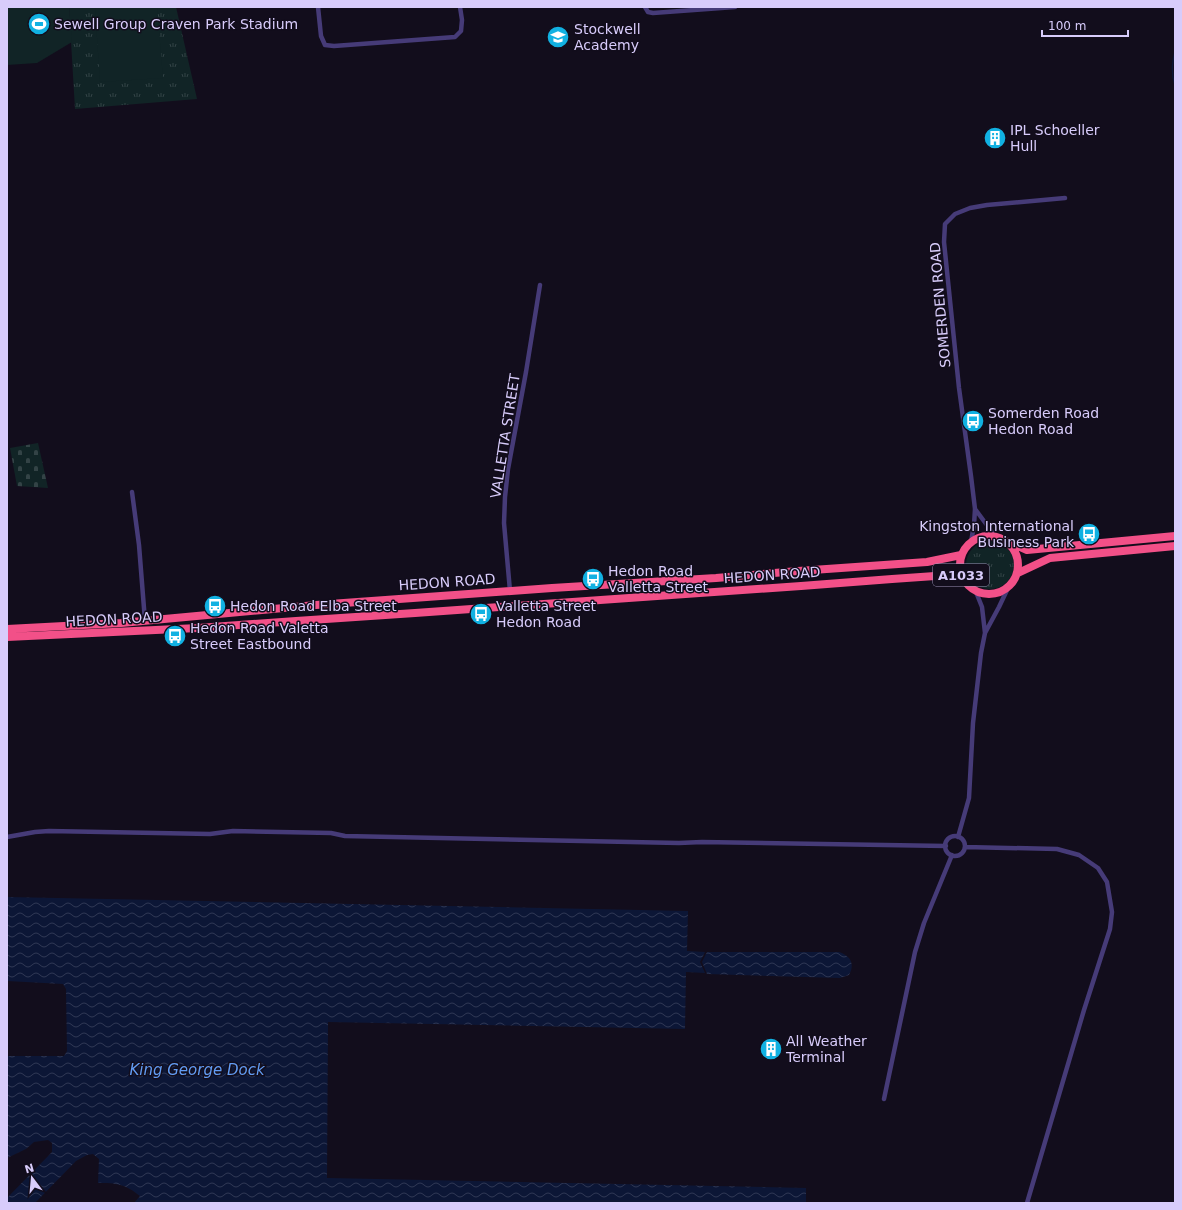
<svg xmlns="http://www.w3.org/2000/svg" width="1182" height="1210" viewBox="0 0 1182 1210" font-family="'DejaVu Sans',sans-serif">
  <style>
    .grass { fill: url(#grass-tufts) }
    .cemetery { fill: url(#cemetery-stones) }
    .pitch { fill: #112426 }
    .water { fill: url(#water-waves) }
    .lines { fill: none; stroke-linecap: round; stroke-linejoin: round }
    .stream { stroke: #0c1636; stroke-width: 1.5 }
    .street { stroke: #463b78; stroke-width: 4.5 }
    .highway { stroke: #f25088; stroke-width: 8 }
    .labels { text-anchor: middle; dominant-baseline: central; stroke-width: 3; stroke-linejoin: round; paint-order: stroke }
    .shield { fill: #120d1c; stroke: #9d93b8; stroke-width: 1 }
    .shield-label { font-size: 13px; font-weight: bold; fill: #d8ccfb }
    .poi-label { font-size: 14px; fill: #d8ccfb; stroke: #120d1c; text-anchor: start }
    .street-label { font-size: 14px; fill: #d8ccfb; stroke: #120d1c }
    .water-label { font-size: 15px; font-style: italic; fill: #629cf3; stroke: #120d1c }
  </style>
  <defs>
    <pattern id="grass-tufts" width="24" height="20" patternUnits="userSpaceOnUse"><rect width="24" height="20" fill="#112426"/><path d="M3 7l-1-3M5 7V3M7 7l1-3M15 17l-1-3M17 17v-4M19 17l1-3" fill="none" stroke="#334346"/></pattern>
    <pattern id="cemetery-stones" width="16" height="16" patternUnits="userSpaceOnUse"><rect width="16" height="16" fill="#112426"/><path d="M2 7V4a2 2 0 0 1 4 0v3zM10 15v-3a2 2 0 0 1 4 0v3z" fill="#334346"/></pattern>
    <pattern id="water-waves" width="16" height="10" patternUnits="userSpaceOnUse"><rect width="16" height="10" fill="#0c1636"/><path d="M0 5q4-4 8 0t8 0" fill="none" stroke="#2f3754"/></pattern>
  </defs>
  <rect width="100%" height="100%" fill="#120d1c"/>
  <path class="grass" d="M69,7h107l21,92 -122,10z
    M966 565a24 24 0 1 1 48 0a24 24 0 1 1-48 0Z"/>
  <path class="cemetery" d="M38,443l10,45 -31,-2 -7,-38z"/>
  <path class="pitch" d="M7,7h62l3,35 -35,21 -30,2z
    M95,7h62l6,71 -63,4z"/>
  <path class="water" d="M7,897l681,14 -1,40 18,1 -5,10 5,11 -19,-1 -1,57 -357,-7 -1,156 479,10v15h-672l6,-7c-15,-12 -23,-13 -42,-13l1,-24 -6,-5 -6,1 -11,6 -41,42h-28v-5l45,-46v-9l-4,-3 -14,2 -8,7 -19,9v-102h57l3,-5 -1,-62 -3,-5 -56,-3z
    M707,952h132c12,4 16,12 10,23l-9,3 -133,-4 -5,-12z"/>
  <g class="lines">
    <path class="stream" d="M1175,52c-3,12 -4,21 0,33"/>
    <path class="street" d="M318,7l3,29 4,9 9,1 121,-9 6,-6 1,-11 -2,-13
      M645,7l3,5 5,1 82,-6
      M132,492l7,53 6,76
      M975,509l20,27
      M971,542l3,-17 1,-16 -4,-33 -12,-88 -15,-146 1,-18 10,-10 15,-6 17,-3 78,-7
      M510,591l-6,-68 1,-26 3,-28 18,-97 14,-87
      M985,633l14,-26 9,-19
      M945 846a10 10 0 1 1 20 0a10 10 0 1 1-20 0Z
      M7,837l28,-5 14,-1 161,3 23,-3 98,2 14,3 334,7 23,-1 244,4
      M958,837l11,-39 4,-75 8,-70 4,-20 -3,-26 -6,-15
      M965,847l92,2 22,6 19,13 9,14 5,30 -2,17 -26,81 -57,193
      M884,1099l31,-147 9,-29 28,-68"/>
    <path class="highway" d="M960 565a29 29 0 1 1 58 0a29 29 0 1 1-58 0Z
      M1009,542l18,8 148,-14
      M1018,573l32,-15 125,-12
      M7,629l114,-6 195,-18 236,-17 164,-10 82,-7 129,-9 34,-7
      M7,637l191,-9 98,-7 119,-8 386,-27 91,-7 43,-3 28,4"/>
  </g>
  <defs>
    <g id="stadium-disc" transform="scale(1.15)"><circle r="9.5" fill="#11b1e2" stroke="#120d1c"/><path d="M0-5a6.5 5 0 1 0 0 10a6.5 5 0 1 0 0-10ZM-3.5-1.8h7v3.6h-7Z" fill="#fff"/></g>
    <g id="school-disc" transform="scale(1.15)"><circle r="9.5" fill="#11b1e2" stroke="#120d1c"/><path d="M0-5L7-2L0 1L-7-2ZM-4 1L0 2.5L4 1V4Q0 6-4 4Z" fill="#fff"/></g>
    <g id="building-disc" transform="scale(1.15)"><circle r="9.5" fill="#11b1e2" stroke="#120d1c"/><path d="M-4-6H4V6H1V3H-1V6H-4ZM-2.5-4.3h1.7v1.8h-1.7ZM.8-4.3h1.7v1.8H.8ZM-2.5-1h1.7V.8h-1.7ZM.8-1h1.7V.8H.8Z" fill="#fff"/></g>
    <g id="bus-disc" transform="scale(1.15)"><circle r="9.5" fill="#11b1e2" stroke="#120d1c"/><path d="M-5-6H5V4H4V6H2V4H-2V6H-4V4H-5ZM-3.5-4V0h7V-4ZM-3.5 1.2v1.5H-2V1.2ZM2 1.2v1.5H3.5V1.2Z" fill="#fff"/></g>
  </defs>
  <g fill-rule="evenodd">
    <use href="#stadium-disc" x="39" y="24"/>
    <use href="#school-disc" x="558" y="37"/>
    <use href="#building-disc" x="995" y="138"/>
    <use href="#bus-disc" x="973" y="421"/>
    <use href="#bus-disc" x="1089" y="534"/>
    <use href="#bus-disc" x="593" y="579"/>
    <use href="#bus-disc" x="215" y="606"/>
    <use href="#bus-disc" x="481" y="614"/>
    <use href="#bus-disc" x="175" y="636"/>
    <use href="#building-disc" x="771" y="1049"/>
  </g>
  <g class="labels">
    <rect class="shield" x="933" y="564" width="56" height="22" rx="3"/>
    <g class="shield-label">
      <text x="961" y="575">A1033</text>
    </g>
    <g class="poi-label">
      <text x="54" y="24">Sewell Group Craven Park Stadium</text>
      <text x="574" y="29">Stockwell<tspan x="574" dy="16">Academy</tspan></text>
      <text x="1010" y="130">IPL Schoeller<tspan x="1010" dy="16">Hull</tspan></text>
      <text x="988" y="413">Somerden Road<tspan x="988" dy="16">Hedon Road</tspan></text>
      <text x="1074" y="526" text-anchor="end">Kingston International<tspan x="1074" dy="16">Business Park</tspan></text>
      <text x="608" y="571">Hedon Road<tspan x="608" dy="16">Valletta Street</tspan></text>
      <text x="230" y="606">Hedon Road Elba Street</text>
      <text x="496" y="606">Valletta Street<tspan x="496" dy="16">Hedon Road</tspan></text>
      <text x="190" y="628">Hedon Road Valetta<tspan x="190" dy="16">Street Eastbound</tspan></text>
      <text x="786" y="1041">All Weather<tspan x="786" dy="16">Terminal</tspan></text>
    </g>
    <g class="street-label">
      <text transform="translate(940 305) rotate(-95)">SOMERDEN ROAD</text>
      <text transform="translate(505 436) rotate(-81)">VALLETTA STREET</text>
      <text transform="translate(772 575) rotate(-4)">HEDON ROAD</text>
      <text transform="translate(447 582) rotate(-4)">HEDON ROAD</text>
      <text transform="translate(114 619) rotate(-3)">HEDON ROAD</text>
    </g>
    <g class="water-label">
      <text x="197" y="1070">King George Dock</text>
    </g>
  </g>
  <rect width="1182" height="1210" fill="none" stroke="#d8ccfb" stroke-width="16"/>
  <g transform="translate(32 1178) rotate(344)" stroke="#120d1c" stroke-width="3" paint-order="stroke">
  <path d="M0-3L7 15L0 10L-7 15Z" fill="#d8ccfb"/>
  <text y="-6" font-size="11" font-weight="bold" text-anchor="middle" fill="#d8ccfb">N</text>
  </g>
  <path d="M1042 30v6h86v-6" fill="none" stroke="#d8ccfb" stroke-width="2"/>
  <text x="1048" y="30" font-size="12" fill="#d8ccfb" stroke="#120d1c" stroke-width="3" paint-order="stroke">100 m</text>
</svg>
